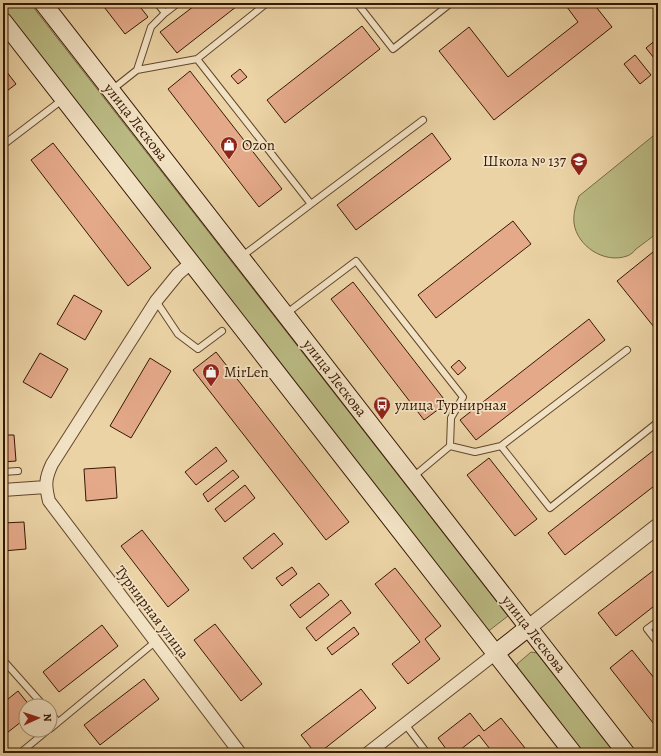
<svg xmlns="http://www.w3.org/2000/svg" width="661" height="756" viewBox="0 0 661 756" font-family="Alegreya,serif">
  <style>
    .green { fill: #bbbb84; stroke: #786a44 }
    .building { fill: #e4a989; stroke: #361803 }
    .lines { fill: none; stroke-linecap: round; stroke-linejoin: round }
    .service-casing { stroke: #63472c; stroke-width: 8 }
    .minor-casing { stroke: #63472c; stroke-width: 14 }
    .tertiary-casing { stroke: #63472c; stroke-width: 17 }
    .secondary-casing { stroke: #361803; stroke-width: 19 }
    .service { stroke: #f2e2c4; stroke-width: 6 }
    .minor { stroke: #f2e2c4; stroke-width: 12 }
    .tertiary { stroke: #f2e2c4; stroke-width: 15 }
    .secondary { stroke: #f2e2c4; stroke-width: 17 }
    .labels { text-anchor: middle; dominant-baseline: central; stroke-width: 3.5; stroke-linejoin: round; paint-order: stroke }
    .street-label { font-size: 15px; fill: #361803; stroke: #f2e2c4 }
    .poi-label { font-size: 15px; fill: #361803; stroke: #f2e2c4; text-anchor: start }
  </style>
  <rect width="100%" height="100%" fill="#ebd3a5"/>
  <filter id="stains"><feTurbulence type="fractalNoise" baseFrequency=".005" numOctaves="4"/><feColorMatrix values="0 0 0 0 .2 0 0 0 0 .09 0 0 0 0 .02 0 0 0 .5 -.17"/></filter>
  <radialGradient id="worn" r=".72"><stop offset=".6" stop-color="#630" stop-opacity="0"/><stop offset="1" stop-color="#630" stop-opacity=".3"/></radialGradient>
  <path class="green" d="M3,3h27l478,613 -22,17 -483,-624z
    M658,132v100c-7,6 -14,11 -22,17 -2,3 -6,6 -9,7 -23,8 -50,-10 -53,-33 -1,-10 2,-18 5,-27z
    M531,652l6,1 79,100h-34l-65,-84v-5z"/>
  <path class="building" d="M101,3h36l11,14 -23,17z
    M198,3h43l-64,50 -17,-21z
    M564,3h29l19,24 -118,93 -55,-69 30,-24 39,50 70,-55z
    M362,26l18,23 -95,74 -18,-23z
    M657,39l1,1v23l-12,-15z
    M635,55l16,20 -11,9 -16,-20z
    M3,67l13,17 -13,10z
    M240,69l7,8 -9,7 -7,-8z
    M190,71l92,118 -23,18 -91,-118z
    M432,133l19,26 -95,71 -19,-25z
    M53,143l98,125 -23,18 -97,-126z
    M513,221l18,23 -95,74 -18,-23z
    M658,248v18l-5,4 5,7v29l-1,1 1,2v23l-41,-51z
    M353,282l94,121 -23,17 -93,-121z
    M74,295l28,16 -17,29 -28,-16z
    M589,319l16,21 -129,100 -16,-20z
    M216,352l133,170 -23,18 -133,-170z
    M40,353l28,16 -17,29 -28,-16z
    M150,358l21,13 -40,67 -21,-12z
    M459,360l7,8 -8,7 -7,-8z
    M3,435h11l2,26 -13,1z
    M216,447l11,14 -31,24 -11,-13z
    M658,447v36l-93,72 -17,-22z
    M489,458l48,61 -22,17 -48,-61z
    M115,467l2,31 -31,3 -2,-32z
    M233,470l6,7 -31,25 -5,-8z
    M245,485l10,13 -30,24 -10,-13z
    M24,522l2,27 -23,2v-28z
    M142,530l47,60 -21,17 -47,-61z
    M274,533l9,11 -31,25 -9,-11z
    M292,567l5,7 -15,12 -6,-8z
    M658,567v36l-42,33 -18,-23z
    M395,568l46,58 -16,13 15,20 -32,25 -16,-20 28,-22 -45,-58z
    M319,583l10,12 -29,23 -10,-13z
    M341,600l10,13 -35,28 -10,-13z
    M215,624l47,60 -21,17 -47,-61z
    M102,625l16,21 -59,46 -16,-20z
    M354,627l5,7 -27,21 -5,-7z
    M632,650l26,33v44l-1,1 -47,-60z
    M144,679l15,20 -59,46 -16,-20z
    M361,689l15,19 -57,45h-4l-14,-18z
    M18,691l12,15h-4v12l-23,18v-33z
    M470,713l14,18 17,-13 28,35h-36l-14,-18 -23,18h-7l-11,-15z"/>
  <g class="lines">
    <g class="service-casing">
      <path id="service" d="M157,3l8,10
        M357,3l36,46 58,-46
        M197,59l114,145 -70,53
        M137,70l60,-11 70,-56
        M113,89l24,-19 14,-43 14,-14 13,-10
        M3,145l59,-45
        M311,204l112,-84
        M156,301l22,33 20,15 24,-18
        M287,313l69,-52 107,136 -12,21 -1,28 -37,31
        M450,446l25,6 26,-6 126,-96
        M501,446l49,62 108,-86
        M3,472l15,-1
        M658,621l-11,8 11,14
        M3,660l41,46
        M50,713l8,9
        M405,724l22,29
        M50,729l105,-87
        M20,753l28,-23"/>
    </g>
    <g class="minor-casing">
      <path id="minor" d="M191,263l-13,11 -22,27 -104,163c-7,15 -7,21 -3,37l191,252
        M3,490l43,-3
        M368,753l128,-100"/>
    </g>
    <g class="tertiary-casing">
      <path id="tertiary" d="M529,627l129,-101"/>
    </g>
    <g class="secondary-casing">
      <path id="secondary" d="M43,3l583,750
        M3,21l570,732
        M496,653l33,-26"/>
    </g>
    <use href="#service" class="service"/>
    <use href="#minor" class="minor"/>
    <use href="#tertiary" class="tertiary"/>
    <use href="#secondary" class="secondary"/>
  </g>
  <defs>
    <g id="shop-pin" transform="scale(0.9)"><path d="M0 17L-7.5 6A9.5 9.5 0 1 1 7.5 6Z" fill="#8f2418" stroke="#f2e2c4"/><path d="M-5-2.5h2.3a2.7 3.5 0 0 1 5.4 0H5L5.5 6h-11ZM-1.5-2.5h3a1.5 2.3 0 0 0-3 0Z" fill="#fff"/></g>
    <g id="school-pin" transform="scale(0.9)"><path d="M0 17L-7.5 6A9.5 9.5 0 1 1 7.5 6Z" fill="#8f2418" stroke="#f2e2c4"/><path d="M0-5L7-2L0 1L-7-2ZM-4 1L0 2.5L4 1V4Q0 6-4 4Z" fill="#fff"/></g>
    <g id="bus-pin" transform="scale(0.9)"><path d="M0 17L-7.5 6A9.5 9.5 0 1 1 7.5 6Z" fill="#8f2418" stroke="#f2e2c4"/><path d="M-5-6H5V4H4V6H2V4H-2V6H-4V4H-5ZM-3.5-4V0h7V-4ZM-3.5 1.2v1.5H-2V1.2ZM2 1.2v1.5H3.5V1.2Z" fill="#fff"/></g>
  </defs>
  <g fill-rule="evenodd">
    <use href="#shop-pin" x="229" y="145"/>
    <use href="#school-pin" x="579" y="161"/>
    <use href="#shop-pin" x="211" y="372"/>
    <use href="#bus-pin" x="382" y="405"/>
  </g>
  <g class="labels">
    <g class="street-label">
      <text transform="translate(136 122) rotate(52)">улица Лескова</text>
      <text transform="translate(335 378) rotate(52)">улица Лескова</text>
      <text transform="translate(152 612) rotate(53)">Турнирная улица</text>
      <text transform="translate(534 634) rotate(52)">улица Лескова</text>
    </g>
    <g class="poi-label">
      <text x="242" y="145">Ozon</text>
      <text x="566" y="161" text-anchor="end">Школа № 137</text>
      <text x="224" y="372">MirLen</text>
      <text x="395" y="405">улица Турнирная</text>
    </g>
  </g>
  <rect width="661" height="756" fill="none" stroke="#ebd3a5" stroke-width="16"/>
  <rect x="4" y="4" width="653" height="748" fill="none" stroke="#361803" stroke-width="2"/>
  <rect x="8" y="8" width="645" height="740" fill="none" stroke="#361803"/>
  <g transform="translate(38 718) rotate(87)"><circle r="19" fill="#f2e2c4" stroke="#a79177"/>
  <path d="M0-3L7 15L0 10L-7 15Z" fill="#8f2418"/>
  <text y="-6" font-size="11" font-weight="bold" text-anchor="middle" fill="#361803">N</text>
  </g>
  <rect width="100%" height="100%" filter="url(#stains)"/>
  <rect width="100%" height="100%" fill="url(#worn)"/>
</svg>
